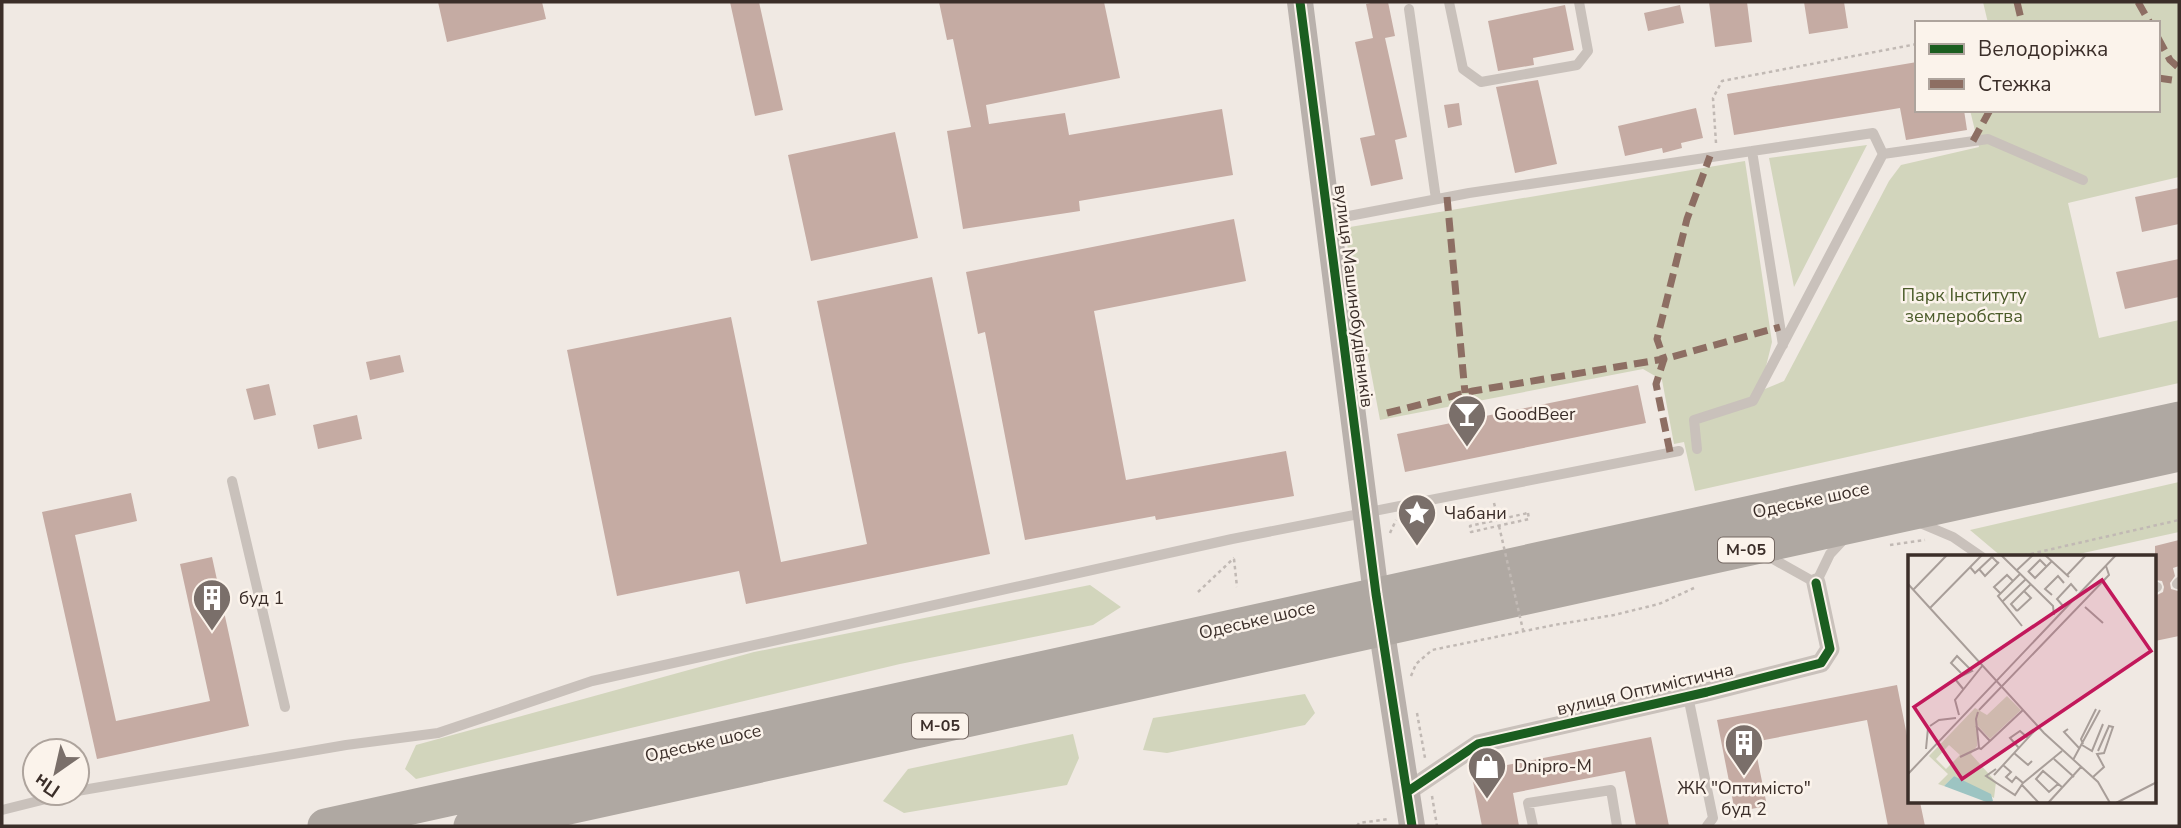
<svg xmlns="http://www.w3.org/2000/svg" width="2181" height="828" viewBox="0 0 2181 828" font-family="'Nunito Sans',sans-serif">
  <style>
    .green { fill: #d2d5bc }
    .building { fill: #c5aba3 }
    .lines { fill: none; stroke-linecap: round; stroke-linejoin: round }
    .path { stroke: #c1b9b4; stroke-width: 2.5; stroke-dasharray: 3.5 3.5; stroke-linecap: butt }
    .lane { stroke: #c9c1bb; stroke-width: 10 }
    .street { stroke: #c9c1bb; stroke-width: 19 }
    .secondary { stroke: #b9b1ac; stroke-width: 26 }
    .highway { stroke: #afa8a2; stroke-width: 35 }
    .path-bridge { stroke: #c1b9b4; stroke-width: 2.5; stroke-dasharray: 3.5 3.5; stroke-linecap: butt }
    .quiet { stroke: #8d6e63; stroke-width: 7; stroke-dasharray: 14 7; stroke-linecap: butt }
    .cycleway-casing { stroke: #fbf3eb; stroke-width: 13 }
    .cycleway { stroke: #1b5e20; stroke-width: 9 }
    .labels { text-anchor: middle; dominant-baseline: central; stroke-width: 5; stroke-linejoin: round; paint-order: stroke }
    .shield { fill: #fbf3eb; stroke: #756963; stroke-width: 2 }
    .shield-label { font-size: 16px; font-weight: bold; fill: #3b2e29 }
    .park-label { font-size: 18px; fill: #4b5b2a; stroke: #fbf3eb }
    .street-label { font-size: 18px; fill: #3b2e29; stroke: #fbf3eb }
    .poi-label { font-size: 18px; fill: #3b2e29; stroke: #fbf3eb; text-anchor: start }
    .inset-road { fill: none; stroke: #a89e99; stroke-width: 2 }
    .view { fill: #c2185b; fill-opacity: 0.15; stroke: #c2185b; stroke-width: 3.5 }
    .inset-edge { fill: none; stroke: #3b2e29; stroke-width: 3.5 }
  </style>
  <rect width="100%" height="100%" fill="#f0e9e3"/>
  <path class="green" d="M1983,2h196v175l-111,26 31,135 80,-18v63l-484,108 -11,-49 -10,2 -12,-64 -19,-11 -263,51 -36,-192 401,-67 27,181 -12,49 24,-10 105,-200 12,-16 78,-18 -9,-37h188v-87h-170z
    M1867,145l-73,142 -25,-129z
    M2179,482v50l-114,25h-63l-32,-27z
    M1090,585l31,22 -28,18 -193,39 -484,115 -11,-10 11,-24 338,-93z
    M1305,694l10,19 -10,12 -138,28 -24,-3 10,-32z
    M1073,734l6,24 -12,27 -163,28 -21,-12 25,-32z"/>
  <path class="building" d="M438,2h104l4,17 -99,23z
    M730,2h29l24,108 -28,6z
    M939,2h165l16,76 -134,27 3,19 76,-11 4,22 153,-26 11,66 -154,26 1,10 -117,18 -16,-98 24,-4 -18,-88 -6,1z
    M1375,2h13l7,34 -10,2 22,99 -12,3 8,39 -32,7 -11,-48 15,-3 -20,-93 18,-4 -7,-34z
    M1709,2h38l5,40 -37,5z
    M1804,2h40l4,26 -39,6z
    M1565,5l9,45 -41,8 1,7 -36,6 -10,-50z
    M1680,5l4,18 -36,8 -4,-18z
    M1917,62v48h47l3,20 -61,10 -6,-32 -166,27 -7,-41z
    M1538,80l19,84 -42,9 -19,-86z
    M1459,103l3,22 -14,3 -4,-23z
    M1696,108l7,30 -22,5 1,5 -19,5 -1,-5 -37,8 -7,-30z
    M895,132l23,106 -107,23 -23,-106z
    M2179,188v36l-37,8 -7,-35z
    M1234,219l12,62 -152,30 32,169 160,-29 8,45 -138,24 -1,-4 -130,24 -40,-208 -7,2 -12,-62z
    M2179,259v38l-54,12 -9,-37z
    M932,277l58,277 -244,50 -7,-33 -122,25 -50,-246 164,-33 50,245 86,-18 -50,-243z
    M400,355l4,17 -34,8 -4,-18z
    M269,384l7,31 -22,5 -8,-31z
    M1638,385l8,38 -241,49 -8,-38z
    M357,415l5,24 -44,10 -5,-24z
    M131,493l6,28 -62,14 41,186 94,-20 -30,-137 32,-7 37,169 -152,33 -55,-247z
    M2179,540v26l-6,2 2,8 -5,7 1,6 7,2 1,5v40l-24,5v-45l8,-4 1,-5 -2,-6 -7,-1v-34z
    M1897,685l13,66v51h10l5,24h-37l-21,-106 -113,22 13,64 -32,6 -18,-92z
    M1651,737l18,89h-33l-11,-55 -112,22 6,33h-37l-11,-54z"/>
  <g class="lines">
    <path class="path" d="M1716,143l-3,-45 9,-17 195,-37
      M1494,503l4,16
      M1528,513l1,6 -58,13 -1,-6z
      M1390,533l6,-13
      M1890,545l35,-5
      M2017,557l162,-37
      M1234,559l3,28
      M1198,592l36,-34
      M1411,676l5,-12 16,-14 122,-25 60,-10 45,-11 35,-16
      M1417,713l8,45
      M1432,796l5,30
      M1357,826l2,-3 30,-4"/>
    <path class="lane" d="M1449,2l14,67 18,13 96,-17 11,-14 -9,-49
      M1409,9l27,190
      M1883,154l105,-15 95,41
      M1328,220l141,-27 283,-42
      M1697,449l-3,-29 59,-19 130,-247 -10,-21 -121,18 31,194
      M232,481l53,226
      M1920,523l33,14 29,20
      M1763,558l10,1 43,24 14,-29 14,-15
      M2177,584l2,-2
      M2155,588l2,-1
      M1688,696l25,122 -6,8
      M77,791l269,-46 92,-12 154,-52 640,-142 447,-88
      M2,810l68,-17
      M1533,826l-5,-23 83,-13 6,36"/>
    <path class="street" d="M1407,792l71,-48 229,-52 114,-29 9,-14 -14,-66"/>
    <path class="secondary" d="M1300,2l76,592 36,232"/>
    <path class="highway" d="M325,826l1854,-407
      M471,826l98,-19 1610,-353"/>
    <path class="path-bridge" d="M1499,526l24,104"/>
    <path class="quiet" d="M2017,2l5,21
      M2138,2l12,21
      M2158,38l12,22 9,8
      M2158,78l21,3
      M1973,141l17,-31
      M1447,197l18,196
      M1387,413l86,-22 191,-32 -7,-20 30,-120 23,-63
      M1670,452l-14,-68 8,-25 116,-32"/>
    <g class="cycleway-casing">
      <path id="cycleway" d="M1300,2l76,592 36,232
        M1407,792l71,-48 229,-52 114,-29 9,-14 -14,-66"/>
    </g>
    <use href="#cycleway" class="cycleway"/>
  </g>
  <defs>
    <g id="bar-pin" transform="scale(2.0125)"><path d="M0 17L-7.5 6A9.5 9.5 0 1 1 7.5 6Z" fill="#7a6f6a" stroke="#fbf3eb"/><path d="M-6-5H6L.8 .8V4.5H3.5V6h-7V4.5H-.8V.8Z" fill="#fff"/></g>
    <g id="sight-pin" transform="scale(2.0125)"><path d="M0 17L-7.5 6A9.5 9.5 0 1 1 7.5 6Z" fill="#7a6f6a" stroke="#fbf3eb"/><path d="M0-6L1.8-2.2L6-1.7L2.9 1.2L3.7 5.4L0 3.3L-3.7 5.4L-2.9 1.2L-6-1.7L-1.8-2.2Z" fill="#fff"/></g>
    <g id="building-pin" transform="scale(2.0125)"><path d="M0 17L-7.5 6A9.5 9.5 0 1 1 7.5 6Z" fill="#7a6f6a" stroke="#fbf3eb"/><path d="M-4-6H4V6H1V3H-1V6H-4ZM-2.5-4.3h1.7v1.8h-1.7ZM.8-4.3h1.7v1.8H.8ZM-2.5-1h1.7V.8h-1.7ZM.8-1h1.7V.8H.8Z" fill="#fff"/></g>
    <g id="shop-pin" transform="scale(2.0125)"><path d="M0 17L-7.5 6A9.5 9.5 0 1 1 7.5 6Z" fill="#7a6f6a" stroke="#fbf3eb"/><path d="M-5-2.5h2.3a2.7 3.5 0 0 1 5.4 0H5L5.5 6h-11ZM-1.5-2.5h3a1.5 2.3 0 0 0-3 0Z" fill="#fff"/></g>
  </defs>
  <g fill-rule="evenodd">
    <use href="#bar-pin" x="1467" y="414"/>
    <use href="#sight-pin" x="1417" y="513"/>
    <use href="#building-pin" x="212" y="598"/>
    <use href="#building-pin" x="1744" y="743"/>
    <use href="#shop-pin" x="1487" y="766"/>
  </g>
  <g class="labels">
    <g class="shield">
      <rect x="1718" y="537.5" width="56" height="25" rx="5"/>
      <rect x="912" y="713.5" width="56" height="25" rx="5"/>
    </g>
    <g class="shield-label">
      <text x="1746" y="550">М-05</text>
      <text x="940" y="726">М-05</text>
    </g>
    <g class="park-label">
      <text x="1964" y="295">Парк Інституту<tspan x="1964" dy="21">землеробства</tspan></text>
    </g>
    <g class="street-label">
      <text transform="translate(1354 296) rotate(83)">вулиця Машинобудівників</text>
      <text transform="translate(1811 500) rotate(-12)">Одеське шосе</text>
      <text transform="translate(1257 620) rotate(-13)">Одеське шосе</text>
      <text transform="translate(1645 689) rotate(-13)">вулиця Оптимістична</text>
      <text transform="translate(703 743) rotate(-13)">Одеське шосе</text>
    </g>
    <g class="poi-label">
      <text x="1494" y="414">GoodBeer</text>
      <text x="1444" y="513">Чабани</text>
      <text x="239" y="598">буд 1</text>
      <text x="1514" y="766">Dnipro-M</text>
      <text x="1744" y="788" text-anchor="middle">ЖК "Оптимісто"<tspan x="1744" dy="21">буд 2</tspan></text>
    </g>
  </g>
  <g transform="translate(1908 555)">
    <rect width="248" height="248" fill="#f0e9e3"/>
    <path d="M99,141l14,14 -31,29 -13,-14v21l-6,8 25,28 -2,16 -40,-22 -10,10 -6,-2 10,-10 -19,-18 46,-48 12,7zM41,190l11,10 -14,14 -10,-10z" fill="#d2d5bc" fill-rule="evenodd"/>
    <path d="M46,221l37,18 2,7 -4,2 -45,-17z" fill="#9dc4c2"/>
    <path class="inset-road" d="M93,0l52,51 1,9M137,0l24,22M62,12l5,6 17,-16 6,6M71,14l6,7 14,-14M109,15l16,-15M120,16l7,7 17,-17M120,17l12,-12 6,6M112,19l-22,22 24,30M159,20l19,-20M0,29l136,149 54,49 12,21M5,35l34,-35M93,39l-7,-7 13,-12 6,6M144,40l-7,-6 13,-13 6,7M95,46l23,-22M155,51l-6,-7 14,-15 6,7M177,52l18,16M22,53l52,-53M109,56l-6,-7 20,-20M109,56l14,-13 -7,-7M53,118l-10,-10 6,-7 15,15 -17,8 9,11M71,155l130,-135 -3,-9M51,160l-4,-15 28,-35M22,171l9,-6 17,-2M68,171l14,15 -9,8 -2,-1 -3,-29 2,-7M160,174l-4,3 16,17M82,186l33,-31M175,189l-2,-5 15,-30M174,190l10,6 11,-27M111,193l-9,-10 10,-7 8,7M18,194l2,-21M106,198l14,12 4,-4M52,202l19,-9M146,204l20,18M165,205l27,-50M88,214l-10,7 29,19 8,-12 -7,-6 -4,5 -6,-5 5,-5 -8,-7M0,219l208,-219M86,220l44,-48M185,222l11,-10 -7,-13 7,-1 9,-26 -4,-1 -11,25M115,228l39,-32M150,229l-9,8 -13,-13 7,-8 20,17M114,230l17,18M140,248l33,-36M208,248l41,-21"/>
    <path class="view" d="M194,25l49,71 -189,128 -48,-72z"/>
    <rect width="248" height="248" class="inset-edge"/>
  </g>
  <rect width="2181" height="828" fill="none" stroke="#3b2e29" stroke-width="7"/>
  <rect x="1915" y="21" width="245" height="91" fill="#fbf3eb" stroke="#aea49d" stroke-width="2"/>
  <rect x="1929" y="44" width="35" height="10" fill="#1b5e20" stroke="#aea49d" stroke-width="2"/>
  <text x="1978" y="56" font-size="21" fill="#3b2e29">Велодоріжка</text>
  <rect x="1929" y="79" width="35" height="10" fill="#8d6e63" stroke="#aea49d" stroke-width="2"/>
  <text x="1978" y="91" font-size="21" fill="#3b2e29">Стежка</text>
  <g transform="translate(56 772) rotate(214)"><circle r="33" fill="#fbf3eb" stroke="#aea49d" stroke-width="2"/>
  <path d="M0-5L12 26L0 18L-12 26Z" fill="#7a6f6a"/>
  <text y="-10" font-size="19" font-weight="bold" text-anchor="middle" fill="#3b2e29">Пн</text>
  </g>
</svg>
